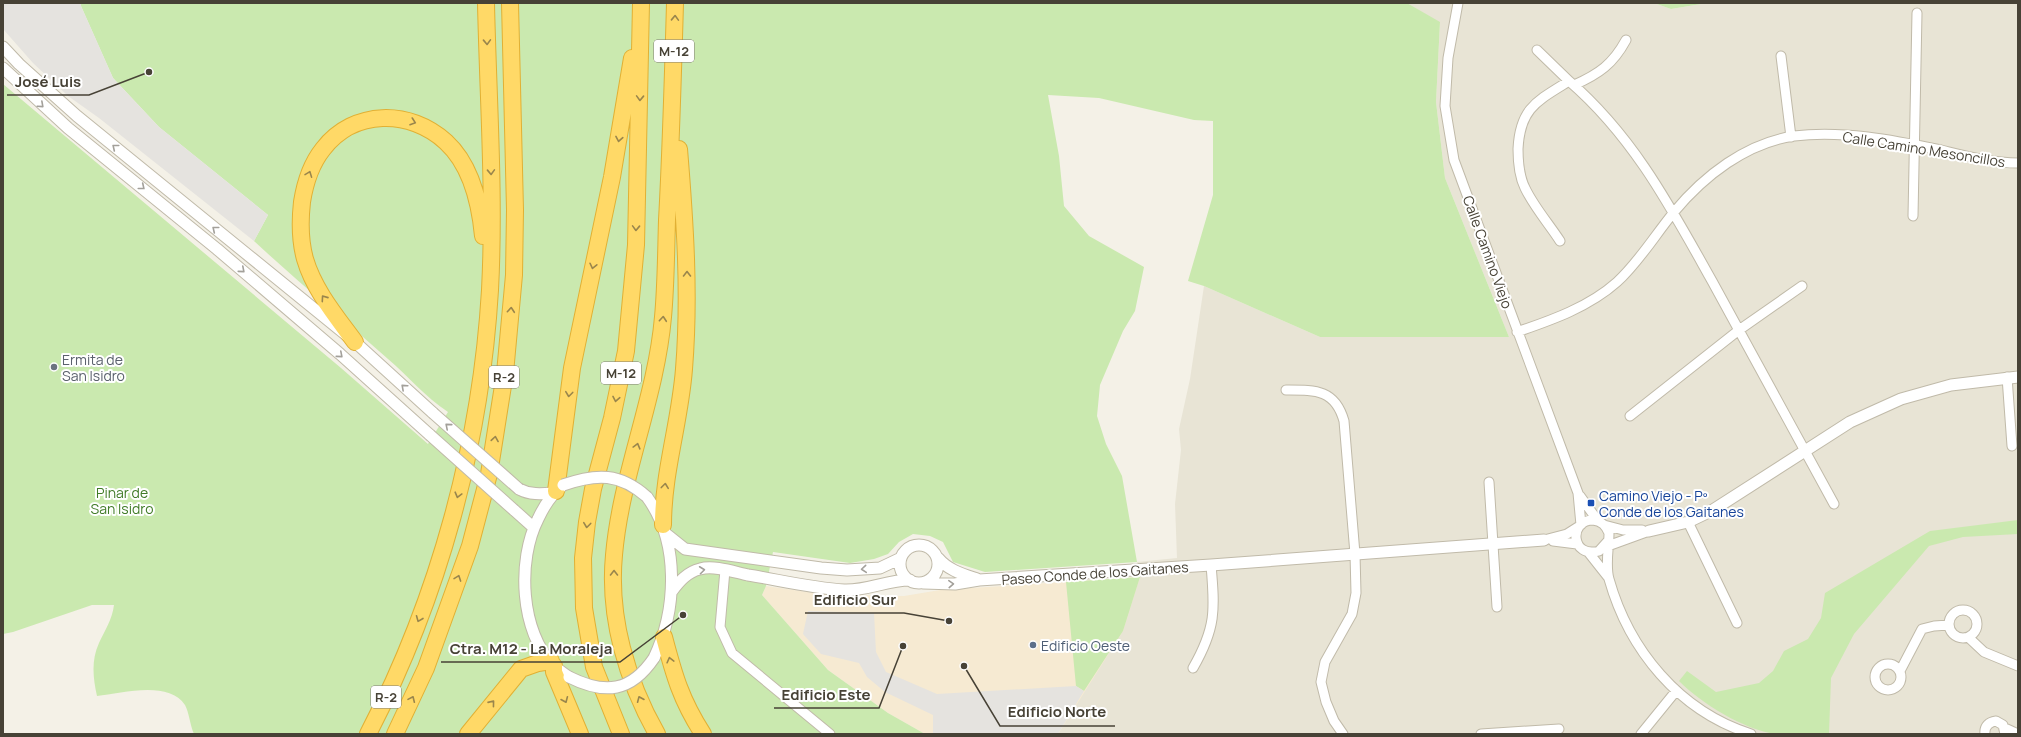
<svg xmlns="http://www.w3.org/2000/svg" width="2021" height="737" viewBox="0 0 2021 737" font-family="Manrope,sans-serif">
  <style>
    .residential { fill: #e8e4d5 }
    .commercial { fill: #f6ead2 }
    .green { fill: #cae9af }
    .parking { fill: #e5e3df }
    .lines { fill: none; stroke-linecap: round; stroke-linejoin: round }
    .minor-casing { stroke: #c0baa9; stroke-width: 11 }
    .tertiary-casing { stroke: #c0baa9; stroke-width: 13 }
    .motorway-casing { stroke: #e1b034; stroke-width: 18 }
    .minor { stroke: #fff; stroke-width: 9 }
    .tertiary { stroke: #fff; stroke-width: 11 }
    .motorway { stroke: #ffd967; stroke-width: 16 }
    .tertiary-bridge-casing { stroke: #c0baa9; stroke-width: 13; stroke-linecap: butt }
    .tertiary-bridge { stroke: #fff; stroke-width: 11 }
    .oneway { stroke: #9a864c }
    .oneway2 { stroke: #a3a09a }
    .worship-dot { fill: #6b7280; stroke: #fff; stroke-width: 1.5 }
    .transit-dot { fill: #1a4fb4; stroke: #fff; stroke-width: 1.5 }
    .service-dot { fill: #5c6f8a; stroke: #fff; stroke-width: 1.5 }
    .labels { text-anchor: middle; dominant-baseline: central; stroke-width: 4; stroke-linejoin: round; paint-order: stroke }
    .shield { fill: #fff; stroke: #7e7b72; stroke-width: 1 }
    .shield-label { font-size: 13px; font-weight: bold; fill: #474236 }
    .street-label { font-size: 14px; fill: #474236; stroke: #fff }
    .worship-label { font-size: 14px; fill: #5b616d; stroke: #fff; text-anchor: start }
    .park-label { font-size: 14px; fill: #407b27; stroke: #fff }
    .transit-label { font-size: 14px; fill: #164399; stroke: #fff; text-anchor: start }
    .service-label { font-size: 14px; fill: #4e5e75; stroke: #fff; text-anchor: start }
    .leader { fill: none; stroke: #474236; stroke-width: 1.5 }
    .callout-dot { fill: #474236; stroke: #fff; stroke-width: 1.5 }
    .callout-label { font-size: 15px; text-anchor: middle; font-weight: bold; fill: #474236; stroke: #fff; stroke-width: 4; stroke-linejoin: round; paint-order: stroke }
  </style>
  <rect width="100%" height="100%" fill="#f4f1e7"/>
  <path class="residential" d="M1407,3h247l17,6 36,-6h311v731h-960l26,-43 56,-114 -3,-15 40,-4 -2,-54 6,-54 -2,-21 11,-50 14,-93 116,51h189l-64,-159 -9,-76 4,-79z"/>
  <path class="commercial" d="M1140,577l-17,54 -65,103h-133l-37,-21 -60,-43 -66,-75 4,-9 55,8 83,2 36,-6z"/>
  <path class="green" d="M81,3h1326l33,19 -4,80 9,76 64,159h-189l-116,-51 -16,-5 25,-86v-74l-19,-1 -95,-22 -51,-3 11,61 5,50 25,30 55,31 -9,44 -12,20 -23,54 -3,31 9,28 16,32 15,86 -152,10 -32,-10 -10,-20 -13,-6 -17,-2 -14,8 -11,12 -14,5 -24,4 -77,-11 -7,34 -4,9 66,75 60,43 37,21h-731c-4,-9 -5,-22 -9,-29 -16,-25 -63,-12 -88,-9 -4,-18 -6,-36 2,-53 6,-13 13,-23 15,-38h-22l-79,27 -10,2v-550l338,284 87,76 20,-32c-23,-15 -40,-36 -60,-53 -45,-40 -90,-77 -134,-118l14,-26 -109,-88 -46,-49 -32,-72z
    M1654,3h53l-36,6z
    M2018,520v14l-55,3 -34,9 -75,88 -23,44 -2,56c-18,0 -36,2 -53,0 -32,-4 -75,-31 -97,-53l8,-10 29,21 43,-9 14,-12 11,-20 24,-12 13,-21 4,-25 105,-62z
    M1140,577l-17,54 -39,60 -8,-5 -10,-104z"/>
  <path class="parking" d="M3,3h78v3l32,72 46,49 109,88 -14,26 -155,-123 -31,-22 -35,-33 -30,-34z
    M808,611l66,2 2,39 10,20 51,22 139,-8 8,5 -26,43h-125v-19l-48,-23 -18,-15 -8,-14 -38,-9 -18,-20z"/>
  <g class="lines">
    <g class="minor-casing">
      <path id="minor" d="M1458,3l-10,55 -3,48 9,54 124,333 3,32
        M1537,50l32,31
        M1781,56l10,81
        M1574,85c25,-11 39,-21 52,-45
        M1913,216l4,-203
        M1560,241c-11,-17 -26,-34 -35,-53 -6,-12 -7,-26 -7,-39 2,-41 19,-48 51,-68 65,56 102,127 143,200 41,74 81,149 122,223
        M1517,332c35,-12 72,-25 100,-50 22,-20 38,-47 57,-70 30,-36 72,-69 120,-76 48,-6 99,4 147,14 25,6 51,13 77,13
        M2007,377l5,69
        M1286,390c29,0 49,-1 58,31l11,133 1,39 -4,21 -27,48 -4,20 5,20 8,19 9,13
        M1630,416l109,-86 63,-44
        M1489,482l8,125
        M1580,496l18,25
        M1688,522l49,101
        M1604,525l19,5h19
        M1544,540l23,-6 11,-7
        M1553,541l24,3
        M1608,541l-9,10c-28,8 -31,-31 -6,-31 9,1 13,6 16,13 0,15 -4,32 0,46 20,71 70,132 142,155
        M1605,547l44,-16
        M1589,553l19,24
        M725,570l-5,57 12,26 98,81
        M1949 624a14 14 0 1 1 28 0a14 14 0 1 1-28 0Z
        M1968,637l16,15 34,14
        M1875 677a13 13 0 1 1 26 0a13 13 0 1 1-26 0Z
        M1193,668c23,-40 22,-58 18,-103
        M1900,671l22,-42 12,-3 15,-1
        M2005,728l13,6
        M1481,734l78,-5
        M1641,734l35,-43
        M1985,734c-1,-8 4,-12 11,-13l7,4 2,9"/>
    </g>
    <g class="tertiary-casing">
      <path id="tertiary" d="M3,47l16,17 58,52 278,226 78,71
        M3,68l65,60 149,121 123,105 90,81
        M561,487c-11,9 -17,19 -23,32 -21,41 -18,113 16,147 5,4 10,8 15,11
        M519,489c11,6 22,5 35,4
        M647,497c33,45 30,112 7,161
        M514,510l19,17
        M1649,531l39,-9 25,-12 137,-88 51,-23 50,-14 67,-8
        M665,533l20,16 136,19 26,2 33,-2 21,-10
        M900 564a19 19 0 1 1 38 0a19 19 0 1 1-38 0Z
        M938,558c10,12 24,16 39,21
        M923,583l32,1 24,-4 232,-15 333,-25
        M672,591c7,-9 15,-19 28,-22 14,-4 34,3 48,6 31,5 64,13 96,15 23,1 43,-10 66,-10"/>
    </g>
    <g class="motorway-casing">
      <path id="motorway" d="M355,342c-19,-26 -41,-52 -50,-83 -5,-18 -5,-39 -3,-57 3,-19 9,-38 21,-53 31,-40 87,-40 123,-7 25,23 34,62 37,94
        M556,491l16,-123 40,-191 20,-119
        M663,525c0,-53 17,-103 21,-156 6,-74 1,-147 -5,-220
        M664,637c10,38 17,63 39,97
        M554,666v6l26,62
        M368,734c71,-137 113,-291 122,-444 5,-96 -2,-192 -4,-287
        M395,734l31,-66 44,-122 19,-72 16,-101 9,-98 1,-65 -5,-207
        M468,734l53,-65 17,-6 13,-2
        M621,734l-27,-67 -10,-59 -1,-50 4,-36 6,-33 19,-71 14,-67 10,-106 5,-242
        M657,734c-30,-53 -49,-117 -43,-179 7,-81 42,-157 49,-238 3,-32 3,-65 4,-97 4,-72 6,-145 8,-217"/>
    </g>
    <use href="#minor" class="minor"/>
    <use href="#tertiary" class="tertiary"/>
    <use href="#motorway" class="motorway"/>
    <g class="tertiary-bridge-casing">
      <path id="tertiary-bridge" d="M433,413l86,76
        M430,435l84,75
        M563,485c34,-12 57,-12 84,12
        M569,677c36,18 62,15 85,-19"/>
    </g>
    <use href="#tertiary-bridge" class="tertiary-bridge"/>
  </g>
  <defs><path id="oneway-chevron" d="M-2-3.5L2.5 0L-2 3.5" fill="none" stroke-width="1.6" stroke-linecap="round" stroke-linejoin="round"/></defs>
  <g class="oneway">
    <use href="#oneway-chevron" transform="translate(675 18) rotate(-88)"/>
    <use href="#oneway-chevron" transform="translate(487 42) rotate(88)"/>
    <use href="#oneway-chevron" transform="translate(640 98) rotate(92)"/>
    <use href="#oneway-chevron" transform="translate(413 122) rotate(19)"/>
    <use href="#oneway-chevron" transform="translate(619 139) rotate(100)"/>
    <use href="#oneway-chevron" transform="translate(491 172) rotate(88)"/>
    <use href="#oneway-chevron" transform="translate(309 174) rotate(-69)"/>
    <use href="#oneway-chevron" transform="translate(636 228) rotate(92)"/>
    <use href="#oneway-chevron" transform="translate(593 266) rotate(103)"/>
    <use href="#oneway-chevron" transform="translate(687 274) rotate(-90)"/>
    <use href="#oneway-chevron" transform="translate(324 298) rotate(-125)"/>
    <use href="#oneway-chevron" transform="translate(511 310) rotate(-85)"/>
    <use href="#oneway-chevron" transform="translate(663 319) rotate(-85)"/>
    <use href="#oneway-chevron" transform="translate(569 394) rotate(97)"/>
    <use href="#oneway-chevron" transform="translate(616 399) rotate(101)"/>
    <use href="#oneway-chevron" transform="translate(495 439) rotate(-81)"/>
    <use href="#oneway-chevron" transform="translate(637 446) rotate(-75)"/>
    <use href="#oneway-chevron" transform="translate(665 486) rotate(-83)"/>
    <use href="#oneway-chevron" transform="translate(458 495) rotate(105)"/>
    <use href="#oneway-chevron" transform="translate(587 525) rotate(97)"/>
    <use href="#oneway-chevron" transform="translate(614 573) rotate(-90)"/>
    <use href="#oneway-chevron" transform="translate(458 578) rotate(-70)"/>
    <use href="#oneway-chevron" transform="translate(419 619) rotate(112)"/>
    <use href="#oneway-chevron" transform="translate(670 660) rotate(-104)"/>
    <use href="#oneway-chevron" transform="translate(412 699) rotate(-66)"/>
    <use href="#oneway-chevron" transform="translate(640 699) rotate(-113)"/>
    <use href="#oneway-chevron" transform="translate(565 700) rotate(67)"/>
    <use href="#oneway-chevron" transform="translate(492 703) rotate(-51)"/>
  </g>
  <g class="oneway2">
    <use href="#oneway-chevron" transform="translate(41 105) rotate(42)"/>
    <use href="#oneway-chevron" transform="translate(115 147) rotate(-141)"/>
    <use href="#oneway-chevron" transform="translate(142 187) rotate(39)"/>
    <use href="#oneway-chevron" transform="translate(215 229) rotate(-141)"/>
    <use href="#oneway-chevron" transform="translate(242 270) rotate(41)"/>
    <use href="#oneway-chevron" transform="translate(340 355) rotate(41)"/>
    <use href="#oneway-chevron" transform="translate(404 387) rotate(-138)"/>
    <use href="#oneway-chevron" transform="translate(448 426) rotate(-139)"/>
    <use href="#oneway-chevron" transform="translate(864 569) rotate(175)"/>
    <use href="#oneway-chevron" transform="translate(702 570) rotate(-7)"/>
    <use href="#oneway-chevron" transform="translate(951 584) rotate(-3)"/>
  </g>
  <circle class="worship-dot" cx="54" cy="367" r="4"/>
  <rect class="transit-dot" x="1587" y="499" width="8" height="8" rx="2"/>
  <circle class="service-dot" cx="1033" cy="645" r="4"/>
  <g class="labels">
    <g class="shield">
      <rect x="654" y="40" width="40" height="22" rx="3"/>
      <rect x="601" y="362" width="40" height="22" rx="3"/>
      <rect x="489" y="366" width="30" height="22" rx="3"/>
      <rect x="371" y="686" width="30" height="22" rx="3"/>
    </g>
    <g class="shield-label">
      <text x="674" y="51">M-12</text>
      <text x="621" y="373">M-12</text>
      <text x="504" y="377">R-2</text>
      <text x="386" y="697">R-2</text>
    </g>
    <g class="street-label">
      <text transform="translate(1924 149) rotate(9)">Calle Camino Mesoncillos</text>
      <text transform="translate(1488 252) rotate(70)">Calle Camino Viejo</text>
      <text transform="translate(1095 573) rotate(-4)">Paseo Conde de los Gaitanes</text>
    </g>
    <g class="worship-label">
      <text x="62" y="359">Ermita de<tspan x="62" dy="16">San Isidro</tspan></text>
    </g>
    <g class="park-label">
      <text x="122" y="492">Pinar de<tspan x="122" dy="16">San Isidro</tspan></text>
    </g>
    <g class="transit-label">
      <text x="1599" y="495">Camino Viejo - Pº<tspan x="1599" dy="16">Conde de los Gaitanes</tspan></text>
    </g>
    <g class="service-label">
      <text x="1041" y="645">Edificio Oeste</text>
    </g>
  </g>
  <path class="leader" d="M149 72L89 95H7M949 621L904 613H805M683 615L620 662H441M903 646L879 708H774M964 666L1000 726H1115"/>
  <g class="callout-dot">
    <circle cx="149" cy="72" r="4"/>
    <circle cx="949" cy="621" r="4"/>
    <circle cx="683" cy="615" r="4"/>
    <circle cx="903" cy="646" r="4"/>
    <circle cx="964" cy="666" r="4"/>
  </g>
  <g class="callout-label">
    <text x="48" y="87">José Luis</text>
    <text x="855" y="605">Edificio Sur</text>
    <text x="531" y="654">Ctra. M12 - La Moraleja</text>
    <text x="826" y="700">Edificio Este</text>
    <text x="1057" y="717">Edificio Norte</text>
  </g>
  <rect width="2021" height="737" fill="none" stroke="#474236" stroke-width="8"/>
</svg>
